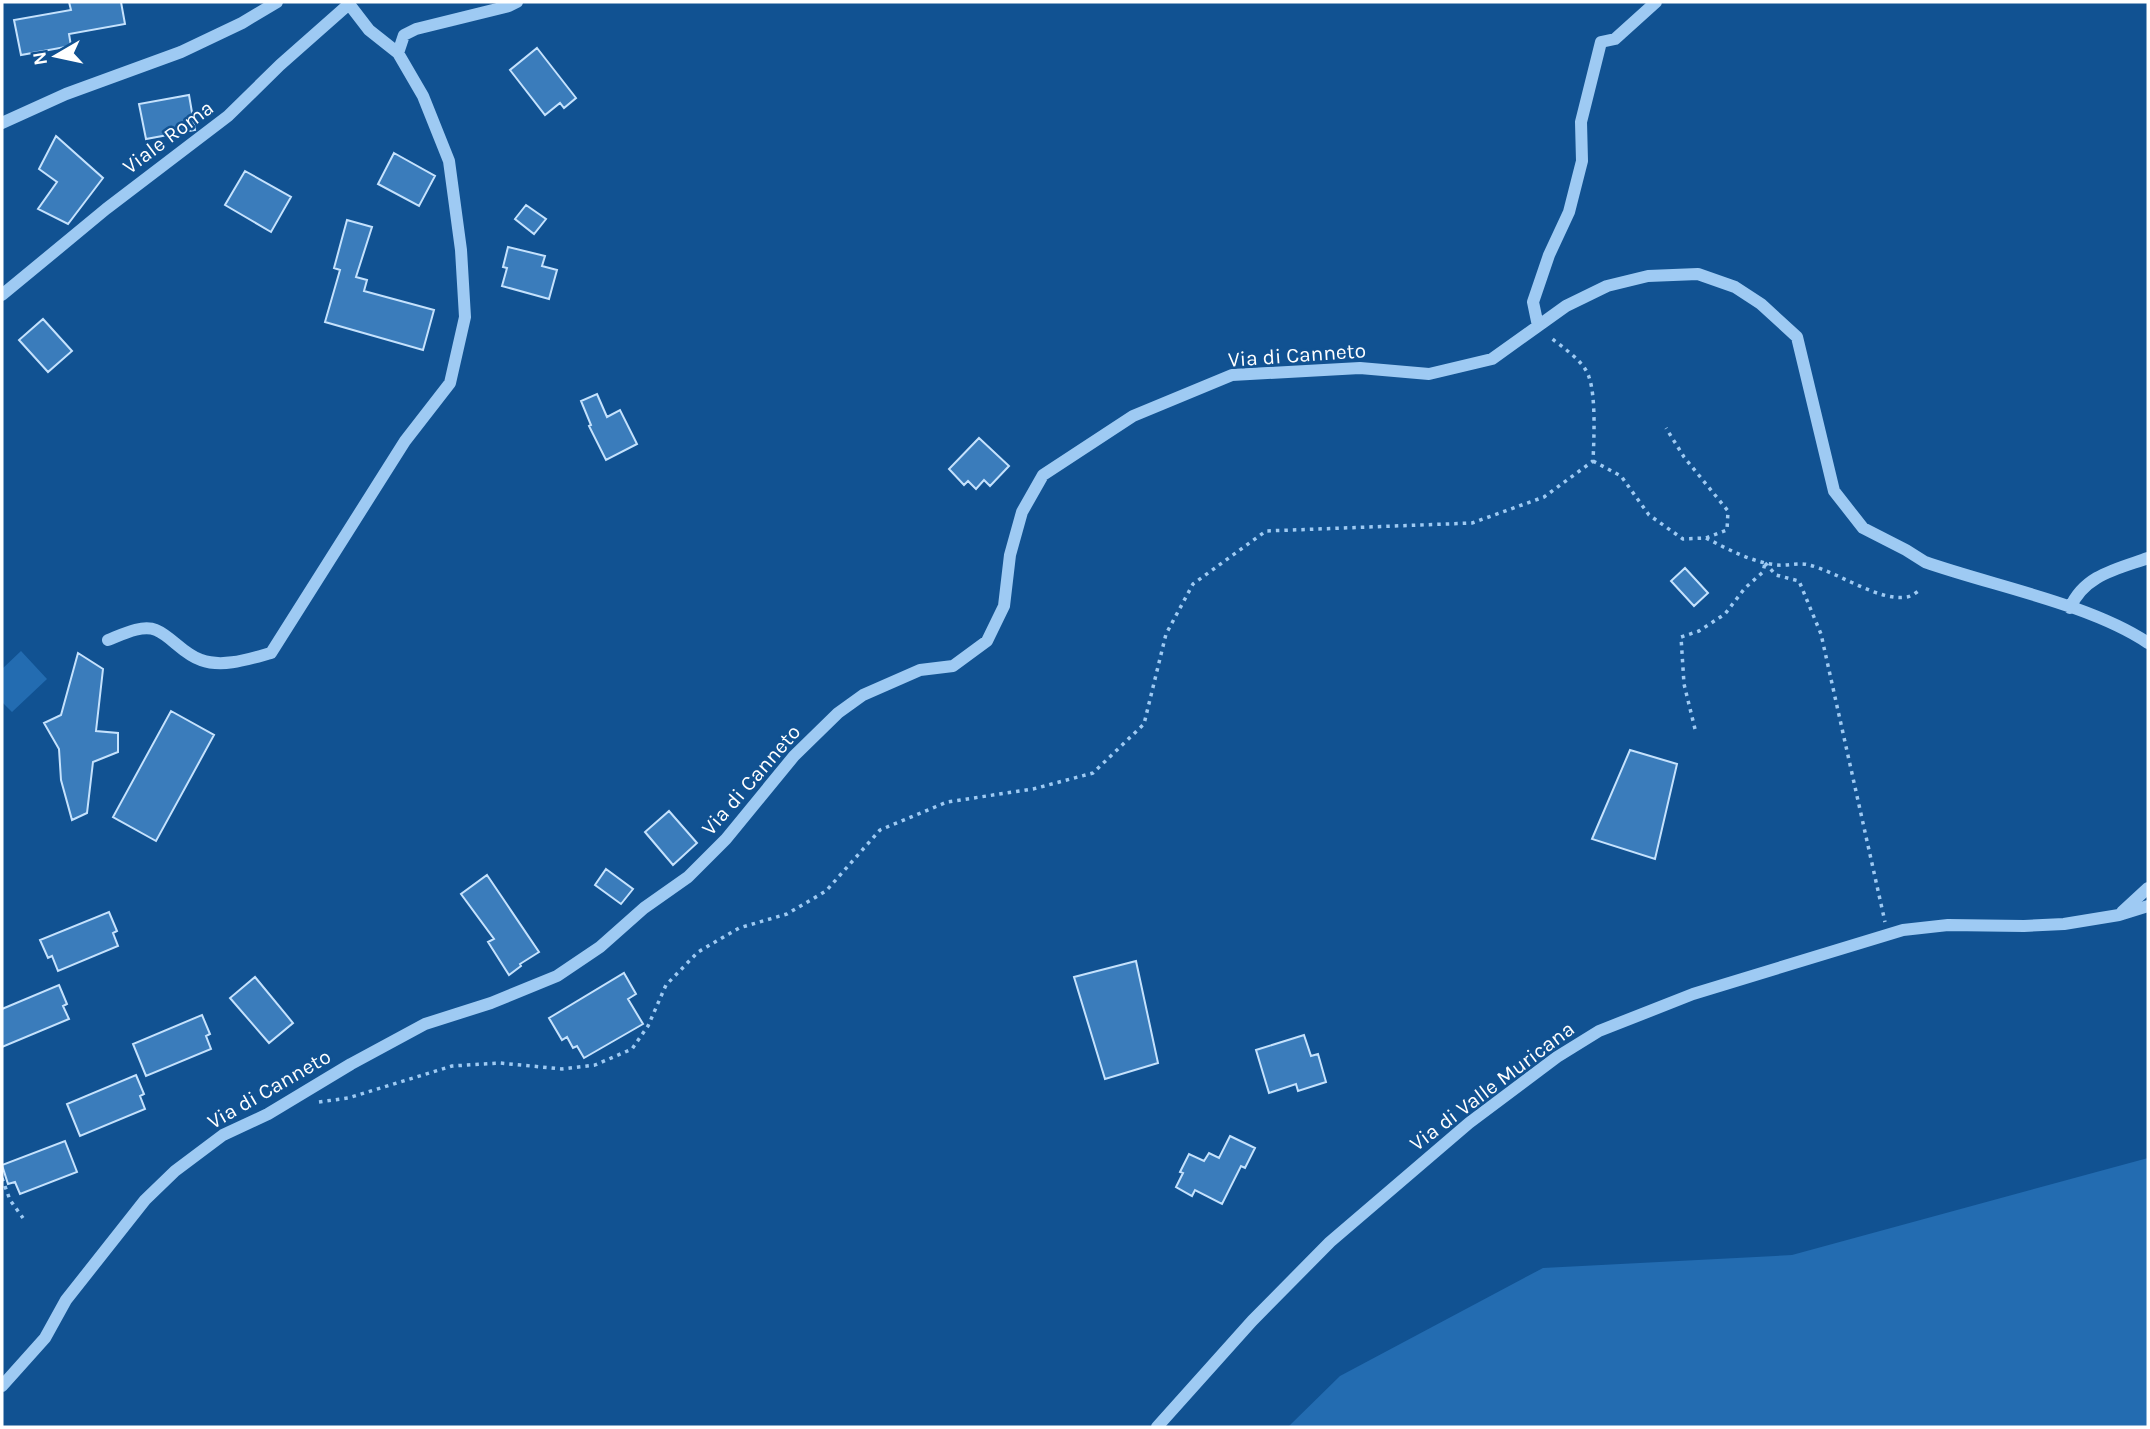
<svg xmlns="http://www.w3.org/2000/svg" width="2150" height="1429" viewBox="0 0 2150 1429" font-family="Karla,sans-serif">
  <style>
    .green { fill: #236cb1 }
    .building { fill: #3a7cbb; stroke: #c5e2fd; stroke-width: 2 }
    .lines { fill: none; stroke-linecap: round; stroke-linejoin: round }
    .path { stroke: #9ecaf3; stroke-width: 3.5; stroke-dasharray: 3.5 5; stroke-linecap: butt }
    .minor { stroke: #9ecaf3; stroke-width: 12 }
    .labels { text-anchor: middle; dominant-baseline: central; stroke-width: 5; stroke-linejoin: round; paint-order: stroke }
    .street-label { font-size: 21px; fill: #fff; stroke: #115292 }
  </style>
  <rect width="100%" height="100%" fill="#115292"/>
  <path class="green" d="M21,651l26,28 -35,33 -10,-10v-33z
    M2148,1158v269h-860l52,-51 203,-108 249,-13z"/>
  <path class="building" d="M69,2h52l4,22 -56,10 2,12 -50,9 -7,-35 57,-10z
    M537,48l39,50 -12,10 -4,-5 -15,12 -35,-45z
    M189,95l6,35 -49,9 -7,-35z
    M56,136l47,42 -35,46 -30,-15 19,-27 -18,-13z
    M394,153l41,23 -16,30 -41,-22z
    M245,171l46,26 -20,35 -46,-27z
    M526,205l20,14 -12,15 -19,-15z
    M347,220l25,7 -16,50 11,3 -3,11 70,19 -11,40 -98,-28 15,-52 -6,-2z
    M508,247l37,9 -3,10 15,4 -8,29 -47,-13 5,-18 -4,-1z
    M43,319l29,32 -24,21 -29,-32z
    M597,394l10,23 13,-7 17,34 -31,16 -17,-34 2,-1 -10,-24z
    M979,438l30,28 -19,20 -6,-6 -8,9 -8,-8 -4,4 -15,-16z
    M1685,568l23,25 -14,13 -23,-25z
    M78,653l25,16 -7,62 22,2v19l-25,10 -6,51 -15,7 -11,-40 -2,-31 -15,-26 17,-8z
    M171,711l43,24 -58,106 -43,-24z
    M1630,750l47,14 -22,95 -63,-20z
    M669,811l28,32 -24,22 -28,-33z
    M606,869l27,20 -12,15 -26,-19z
    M487,875l52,77 -19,12 1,2 -12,9 -21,-33 6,-3 -33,-45z
    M109,912l8,19 -4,2 5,13 -60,25 -6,-15 -4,2 -8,-18z
    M1136,961l22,102 -53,16 -31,-102z
    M624,973l12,21 -8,5 15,25 -59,34 -7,-12 -4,2 -6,-11 -5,3 -13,-22z
    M255,977l38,46 -24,20 -39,-45z
    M59,985l8,19 -4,2 6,13 -67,28v-38z
    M202,1015l8,19 -4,2 5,13 -65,27 -13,-32z
    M1304,1035l7,21 7,-2 8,28 -28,9 -2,-7 -27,9 -13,-43z
    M136,1075l8,19 -4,2 5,13 -65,27 -13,-32z
    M1230,1136l25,12 -10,20 -4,-2 -19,38 -27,-14 -3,6 -16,-9 7,-14 -3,-1 9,-18 15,7 5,-8 10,5z
    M65,1141l12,31 -57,22 -5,-12 -7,2 -6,-19z"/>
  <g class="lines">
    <path class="path" d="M1593,461l28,15 28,39 34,24 23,-1 21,-8 1,-19 -44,-54 -18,-29
      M1706,538c23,12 46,24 71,27 11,1 22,-3 32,0 29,7 70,37 98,32 5,-1 10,-5 14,-8
      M1765,563l11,12 23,6 22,53 64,288
      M1695,729l-11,-45 -3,-47 18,-6 26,-17 20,-26 18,-16 2,-9
      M319,1102l29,-4 104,-32 48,-3 62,6 33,-4 37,-16 16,-23 18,-41 32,-33 41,-24 48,-14 39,-23 54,-61 67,-28 86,-13 60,-16 51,-49 22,-90 27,-50 73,-53 206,-8 72,-26 49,-36c1,-22 3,-64 -4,-84 -5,-16 -27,-30 -39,-40
      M2,1178l8,22 13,18"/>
    <path class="minor" d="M398,53l6,-18 12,-6 93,-23 8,-4
      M2,123l64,-29 115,-42 61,-29 35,-21
      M2,295l104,-86 122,-93 52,-51 69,-61 -1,-2
      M1538,326l-5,-24 16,-47 20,-43 13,-51 -1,-39 20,-80 14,-3 41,-37
      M2070,608c14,-33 47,-39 78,-50
      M108,640c13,-5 34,-16 48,-10 15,6 27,24 45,30 22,8 48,-1 70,-7l134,-212 45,-58 15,-66 -4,-67 -12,-89 -26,-65 -25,-43 -29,-23 -20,-26
      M2122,912l26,-24
      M2,1386l43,-48 21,-38 79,-100 30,-29 48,-36 45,-21 83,-50 74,-40 66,-21 66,-27 43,-29 44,-39 44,-31 38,-38 68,-83 44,-43 25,-18 57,-25 33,-4 34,-25 17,-35 6,-51 12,-43 21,-37 90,-59 99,-41 128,-7 69,6 63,-15 74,-53 41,-20 41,-10 50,-2 37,13 26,17 36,33 37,154 29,37 43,22 19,12c68,24 165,42 223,81
      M1157,1427l95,-106 78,-79 139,-119 88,-66 42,-26 94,-37 210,-64 45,-5 76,1 40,-2 55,-9 29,-9"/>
  </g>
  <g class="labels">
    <g class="street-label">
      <text transform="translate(168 137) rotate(-37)">Viale Roma</text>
      <text transform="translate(1297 355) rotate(-4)">Via di Canneto</text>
      <text transform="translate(751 780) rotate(-49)">Via di Canneto</text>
      <text transform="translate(1492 1086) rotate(-37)">Via di Valle Muricana</text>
      <text transform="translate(269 1089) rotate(-30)">Via di Canneto</text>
    </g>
  </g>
  <rect width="2150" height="1429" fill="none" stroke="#ffffff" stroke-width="7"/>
  <g transform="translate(56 56) rotate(261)" stroke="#115292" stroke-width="5" paint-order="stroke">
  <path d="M0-5L12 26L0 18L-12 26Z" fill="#ffffff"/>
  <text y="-10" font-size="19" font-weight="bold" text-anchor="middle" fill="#ffffff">N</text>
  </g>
</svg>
